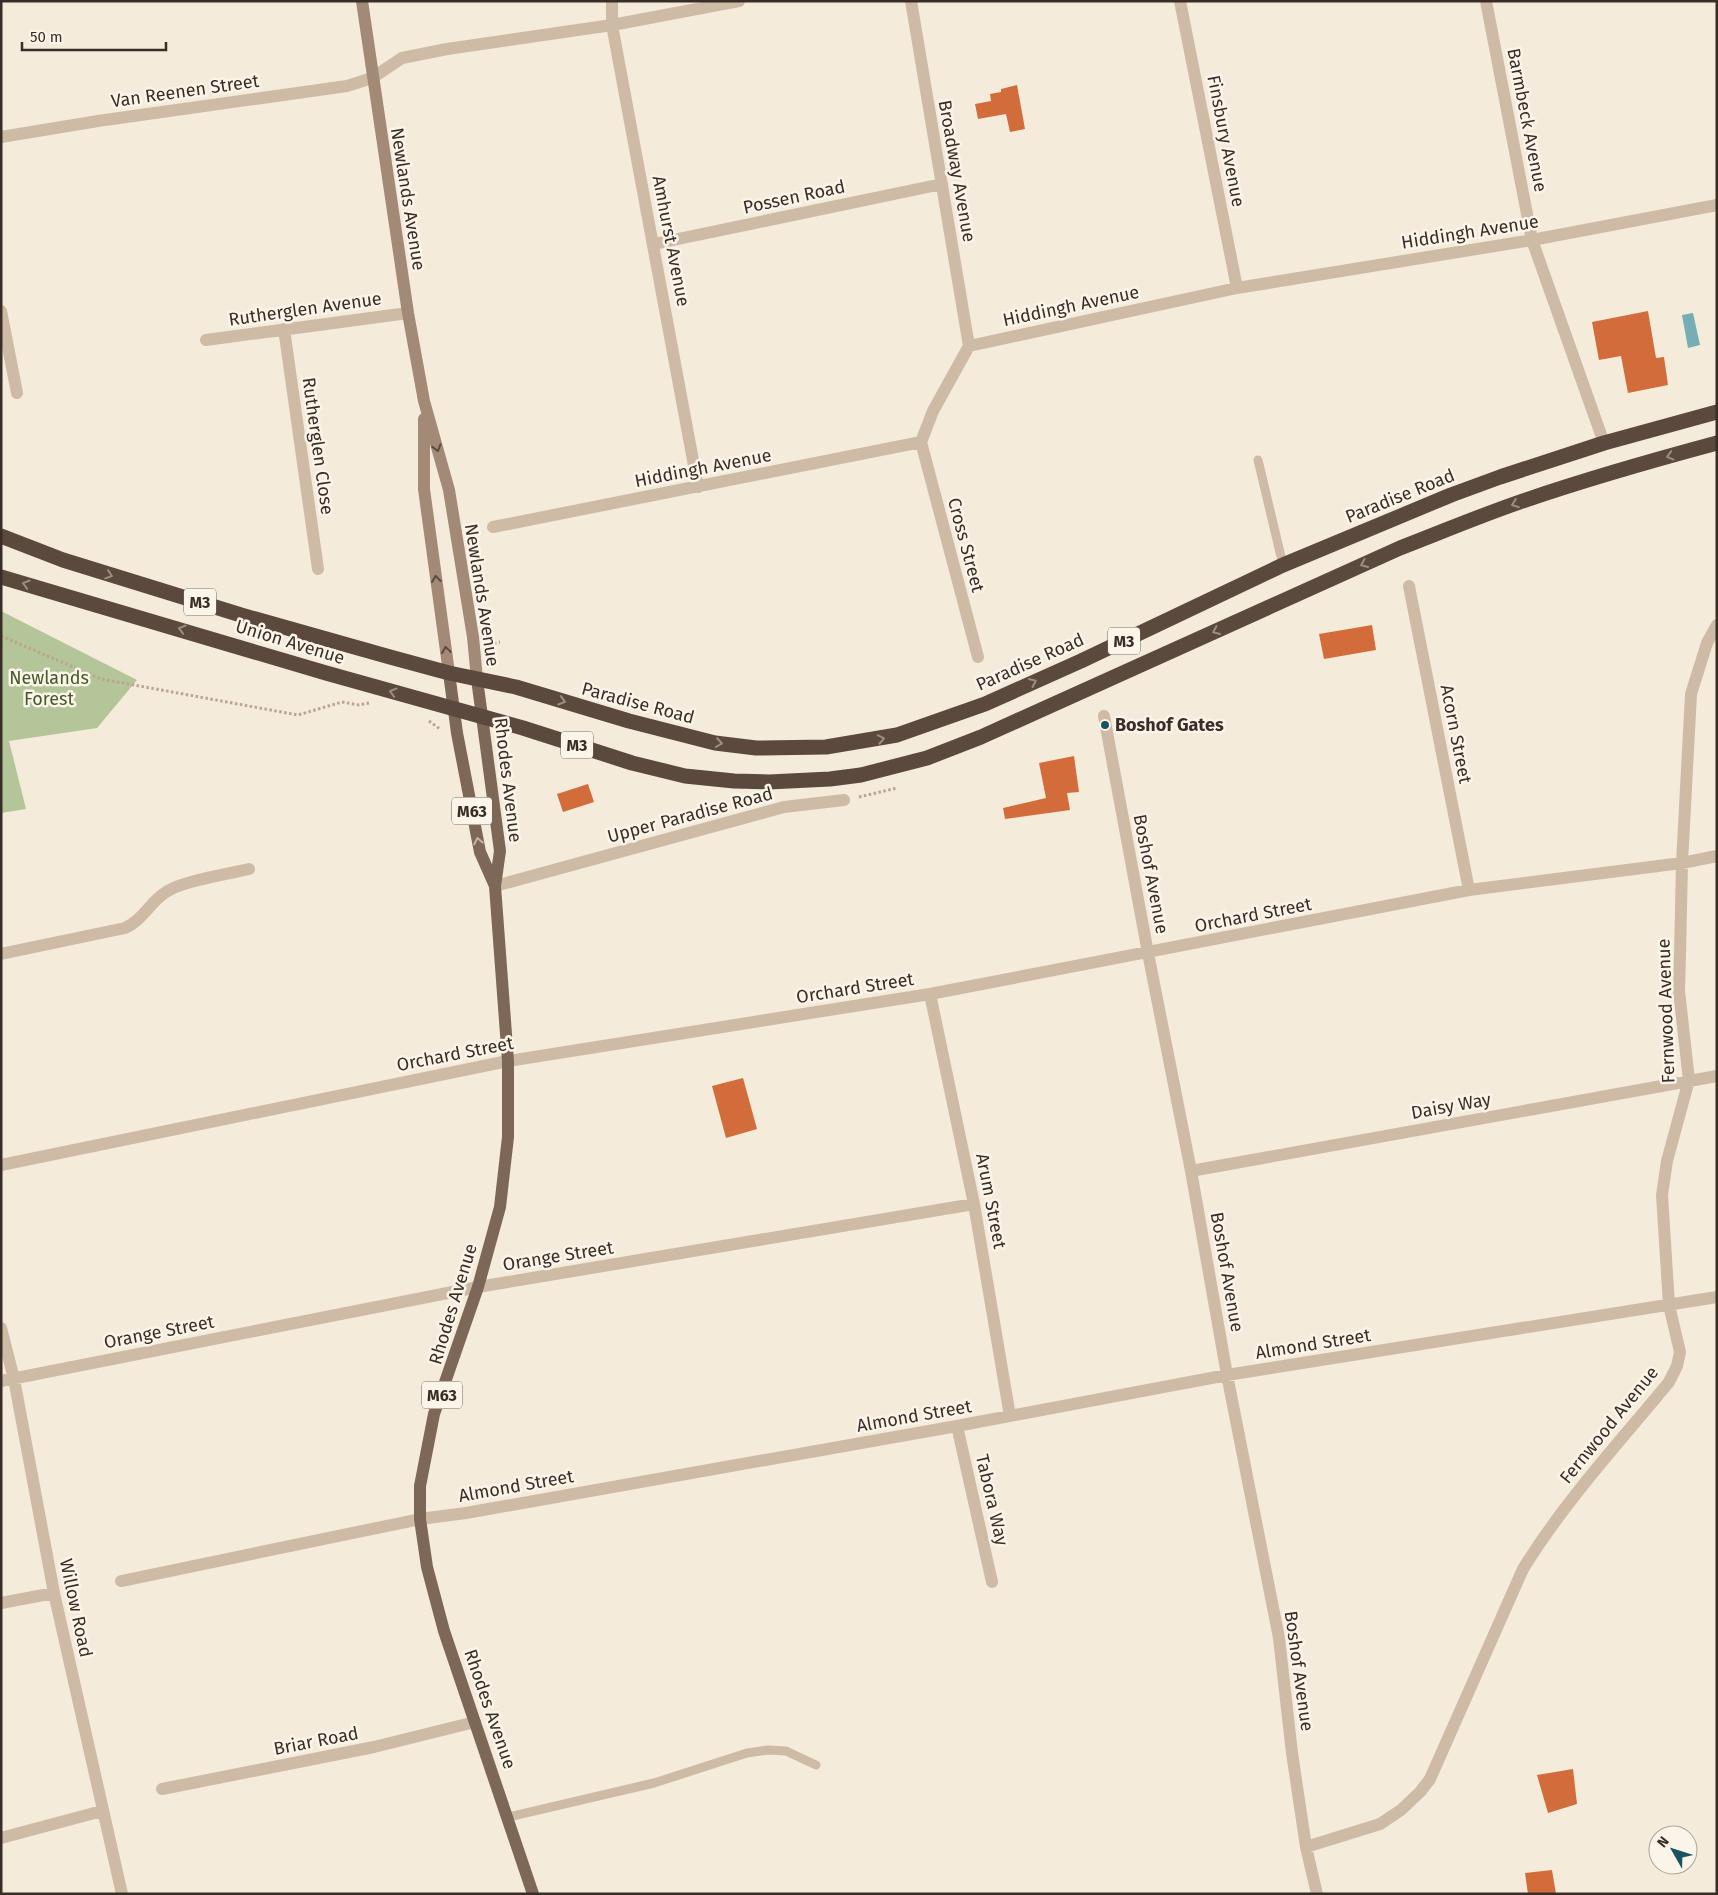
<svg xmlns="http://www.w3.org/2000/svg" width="1718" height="1895" viewBox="0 0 1718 1895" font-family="'Fira Sans',sans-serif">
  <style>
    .green { fill: #b3c599 }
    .water { fill: #77adb5 }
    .building { fill: #d26d3b }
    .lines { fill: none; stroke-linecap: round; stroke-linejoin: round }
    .path { stroke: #baa58f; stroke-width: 3; stroke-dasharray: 2.5 2.5; stroke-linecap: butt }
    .lane { stroke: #cebba5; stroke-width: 9 }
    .street { stroke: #cebba5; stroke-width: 12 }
    .secondary { stroke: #a28a76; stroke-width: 12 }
    .primary { stroke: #7d6757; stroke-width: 12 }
    .highway { stroke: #5b493d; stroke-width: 15 }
    .oneway { stroke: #584a3f }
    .oneway2 { stroke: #9b8d81 }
    .oneway3 { stroke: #c2b5a7 }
    .poi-dot { fill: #18545f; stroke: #fbf4e8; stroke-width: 2 }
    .labels { text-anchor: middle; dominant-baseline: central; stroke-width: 5; stroke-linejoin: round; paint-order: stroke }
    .shield { fill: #fbf4e8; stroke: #736961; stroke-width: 1 }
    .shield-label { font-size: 16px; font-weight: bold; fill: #392e27 }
    .street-label { font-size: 18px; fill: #392e27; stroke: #fbf4e8 }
    .park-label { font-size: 18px; fill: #445a28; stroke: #fbf4e8 }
    .poi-label { font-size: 18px; font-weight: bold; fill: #392e27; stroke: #fbf4e8; text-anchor: start }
  </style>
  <rect width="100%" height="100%" fill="#f4ebdb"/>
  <path class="green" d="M1,611l136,69 -40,48 -88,13 17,68 -25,4z"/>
  <path class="water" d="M1693,313l7,32 -12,3 -6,-33z"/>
  <path class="building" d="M1017,85l8,44 -15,3 -4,-18 -28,5 -3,-15 16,-3 -1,-7 11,-2v-3z
    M1648,311l8,47 8,-1 4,28 -40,8 -7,-37 -22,4 -7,-38z
    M1372,625l4,25 -52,9 -5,-25z
    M1074,756l5,36 -12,1 3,17 -65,9 -2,-11 43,-10 -7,-35z
    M588,784l6,18 -31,10 -6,-18z
    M743,1078l14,51 -31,9 -14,-52z
    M1573,1769l4,35 -29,9 -11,-38z
    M1552,1870l4,24h-28l-3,-21z"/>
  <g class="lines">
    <path class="path" d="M1,636l100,43 197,36 44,-13 17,3 10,-2
      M489,644l11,-2
      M429,721l11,8
      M859,797l38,-9"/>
    <path class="lane" d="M1258,460l25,105
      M508,1817l146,-34 93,-30 21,-3 18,1 30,14"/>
    <path class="street" d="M612,1v24l86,462
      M911,1l58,345
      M1180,1l57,287
      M1486,1l46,239 72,203
      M1,137l97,-16 249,-35 25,-8 30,-20 45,-9 165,-24 127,-24
      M654,244l288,-60
      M1,311l16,82
      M284,329l34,240
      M206,340l202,-27
      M921,442l57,215
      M493,527l428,-85 12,-31 36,-65 268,-58 295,-48 185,-35
      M1409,586l60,304
      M1104,716l44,237 43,218 36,204 52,263 13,115 14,94 11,47
      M495,886l289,-79 60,-7
      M1,954l124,-26c18,-8 25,-26 41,-36 16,-11 62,-18 83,-23
      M930,994l44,210 36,212
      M1,1165l507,-104 422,-67 539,-104 213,-27 35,-7
      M1191,1171l526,-95
      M1,1328l13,51 40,214 68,301
      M1,1381l477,-94 496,-83
      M957,1426l35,156
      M121,1581l299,-62 46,-6 491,-87 270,-51 490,-78
      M1,1603l53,-10
      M162,1789l212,-42 101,-25
      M1,1838l101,-27
      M1306,1847l74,-23 21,-14 19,-18 10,-13 93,-210c42,-68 96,-126 146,-187l8,-16 3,-14 -11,-47 -7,-110 5,-34 22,-81 -10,-89 1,-36 2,-92 9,-169 16,-51 10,-18"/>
    <path class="secondary" d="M362,1l46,312 16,88 25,89 24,147 4,42
      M424,419v70l25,184"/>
    <path class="primary" d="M449,673l8,60 23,119 15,34
      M477,679l23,172 -5,35 13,175v76l-8,70 -22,80 -44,127 -14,72v33l7,48 17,64 89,263"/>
    <path class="highway" d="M1,536l62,24 178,55 149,42 59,16 67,14 113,34 86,22 41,5 70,-1 71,-12 88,-31 96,-43 202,-96 168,-70 49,-18 104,-34 113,-31
      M1,577l325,96 197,55 109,35 53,13 49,5 35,1 61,-3 31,-4 66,-17 54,-21 419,-189c39,-15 77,-31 117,-45 66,-23 133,-42 200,-60"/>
  </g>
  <defs><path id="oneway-chevron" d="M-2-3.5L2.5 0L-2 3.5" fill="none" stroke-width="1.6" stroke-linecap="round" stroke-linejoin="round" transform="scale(1.25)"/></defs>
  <g class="oneway">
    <use href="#oneway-chevron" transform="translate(437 448) rotate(74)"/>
    <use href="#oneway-chevron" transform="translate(436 579) rotate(-97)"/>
    <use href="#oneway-chevron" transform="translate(446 650) rotate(-98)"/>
  </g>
  <g class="oneway2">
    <use href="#oneway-chevron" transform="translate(1670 456) rotate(165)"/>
    <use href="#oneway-chevron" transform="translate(1515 504) rotate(160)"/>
    <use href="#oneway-chevron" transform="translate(1364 564) rotate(156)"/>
    <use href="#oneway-chevron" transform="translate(109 575) rotate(18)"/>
    <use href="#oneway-chevron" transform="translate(26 584) rotate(-164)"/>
    <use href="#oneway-chevron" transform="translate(182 629) rotate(-163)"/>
    <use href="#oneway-chevron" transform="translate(1216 631) rotate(156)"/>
    <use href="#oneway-chevron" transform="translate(1033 682) rotate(-24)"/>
    <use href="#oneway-chevron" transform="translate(393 692) rotate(-164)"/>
    <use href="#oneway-chevron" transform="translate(562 701) rotate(17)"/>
    <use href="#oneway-chevron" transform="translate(881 739) rotate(-11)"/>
    <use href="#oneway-chevron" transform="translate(719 743) rotate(9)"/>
  </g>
  <use class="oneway3" href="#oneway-chevron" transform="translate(478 841) rotate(-101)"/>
  <circle class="poi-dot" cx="1105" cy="725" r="5"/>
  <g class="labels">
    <g class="shield">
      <rect x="184" y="588.5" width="32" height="27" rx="4"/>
      <rect x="1108" y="627.5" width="32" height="27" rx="4"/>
      <rect x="561" y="731.5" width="32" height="27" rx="4"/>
      <rect x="452" y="797.5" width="40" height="27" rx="4"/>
      <rect x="422" y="1381.5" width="40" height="27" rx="4"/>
    </g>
    <g class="shield-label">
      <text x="200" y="602">M3</text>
      <text x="1124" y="641">M3</text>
      <text x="577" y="745">M3</text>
      <text x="472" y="811">M63</text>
      <text x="442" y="1395">M63</text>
    </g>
    <g class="street-label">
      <text transform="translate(185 91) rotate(-8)">Van Reenen Street</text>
      <text transform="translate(1527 120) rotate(79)">Barmbeck Avenue</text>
      <text transform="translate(1226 141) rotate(79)">Finsbury Avenue</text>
      <text transform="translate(957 171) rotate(80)">Broadway Avenue</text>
      <text transform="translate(794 197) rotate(-12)">Possen Road</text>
      <text transform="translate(408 199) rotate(81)">Newlands Avenue</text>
      <text transform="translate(1470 232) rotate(-9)">Hiddingh Avenue</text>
      <text transform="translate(671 241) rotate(79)">Amhurst Avenue</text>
      <text transform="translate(1071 306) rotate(-12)">Hiddingh Avenue</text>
      <text transform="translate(305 309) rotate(-8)">Rutherglen Avenue</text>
      <text transform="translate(318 446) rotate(82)">Rutherglen Close</text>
      <text transform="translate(703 468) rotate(-11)">Hiddingh Avenue</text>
      <text transform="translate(1400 496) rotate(-22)">Paradise Road</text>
      <text transform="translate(966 545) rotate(75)">Cross Street</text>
      <text transform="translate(482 595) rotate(81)">Newlands Avenue</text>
      <text transform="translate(290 642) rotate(17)">Union Avenue</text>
      <text transform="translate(1030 662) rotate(-24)">Paradise Road</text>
      <text transform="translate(638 703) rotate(15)">Paradise Road</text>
      <text transform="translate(1456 734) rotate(79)">Acorn Street</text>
      <text transform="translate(508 780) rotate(83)">Rhodes Avenue</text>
      <text transform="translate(690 815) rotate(-15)">Upper Paradise Road</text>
      <text transform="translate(1151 874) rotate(79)">Boshof Avenue</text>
      <text transform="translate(1253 915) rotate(-11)">Orchard Street</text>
      <text transform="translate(855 988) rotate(-9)">Orchard Street</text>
      <text transform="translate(1666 1011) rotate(-92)">Fernwood Avenue</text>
      <text transform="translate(455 1054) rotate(-11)">Orchard Street</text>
      <text transform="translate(1451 1106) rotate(-10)">Daisy Way</text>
      <text transform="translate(991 1201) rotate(79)">Arum Street</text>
      <text transform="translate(558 1256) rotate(-9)">Orange Street</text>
      <text transform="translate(1227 1272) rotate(80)">Boshof Avenue</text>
      <text transform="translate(453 1304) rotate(-73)">Rhodes Avenue</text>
      <text transform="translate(159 1332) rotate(-11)">Orange Street</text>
      <text transform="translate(1313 1344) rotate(-9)">Almond Street</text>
      <text transform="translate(914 1416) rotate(-10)">Almond Street</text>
      <text transform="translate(1609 1425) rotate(-51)">Fernwood Avenue</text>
      <text transform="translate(516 1486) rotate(-10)">Almond Street</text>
      <text transform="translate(992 1500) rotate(77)">Tabora Way</text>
      <text transform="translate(76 1608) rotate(78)">Willow Road</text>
      <text transform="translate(1299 1671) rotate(82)">Boshof Avenue</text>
      <text transform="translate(490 1709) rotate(71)">Rhodes Avenue</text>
      <text transform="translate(316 1741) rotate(-11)">Briar Road</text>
    </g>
    <g class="park-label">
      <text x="49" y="678">Newlands<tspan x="49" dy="21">Forest</tspan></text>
    </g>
    <g class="poi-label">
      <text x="1115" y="725">Boshof Gates</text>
    </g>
  </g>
  <rect width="1718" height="1895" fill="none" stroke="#392e27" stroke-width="5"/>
  <g transform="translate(1673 1850) rotate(309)"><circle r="24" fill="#fbf4e8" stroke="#ada59b"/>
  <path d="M0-4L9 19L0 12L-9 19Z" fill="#18545f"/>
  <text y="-8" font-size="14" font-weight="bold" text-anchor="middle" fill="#392e27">N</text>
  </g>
  <path d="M22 42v8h144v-8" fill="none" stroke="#392e27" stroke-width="2.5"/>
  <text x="30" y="42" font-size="15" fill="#392e27" stroke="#fbf4e8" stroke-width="4" paint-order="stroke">50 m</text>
</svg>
